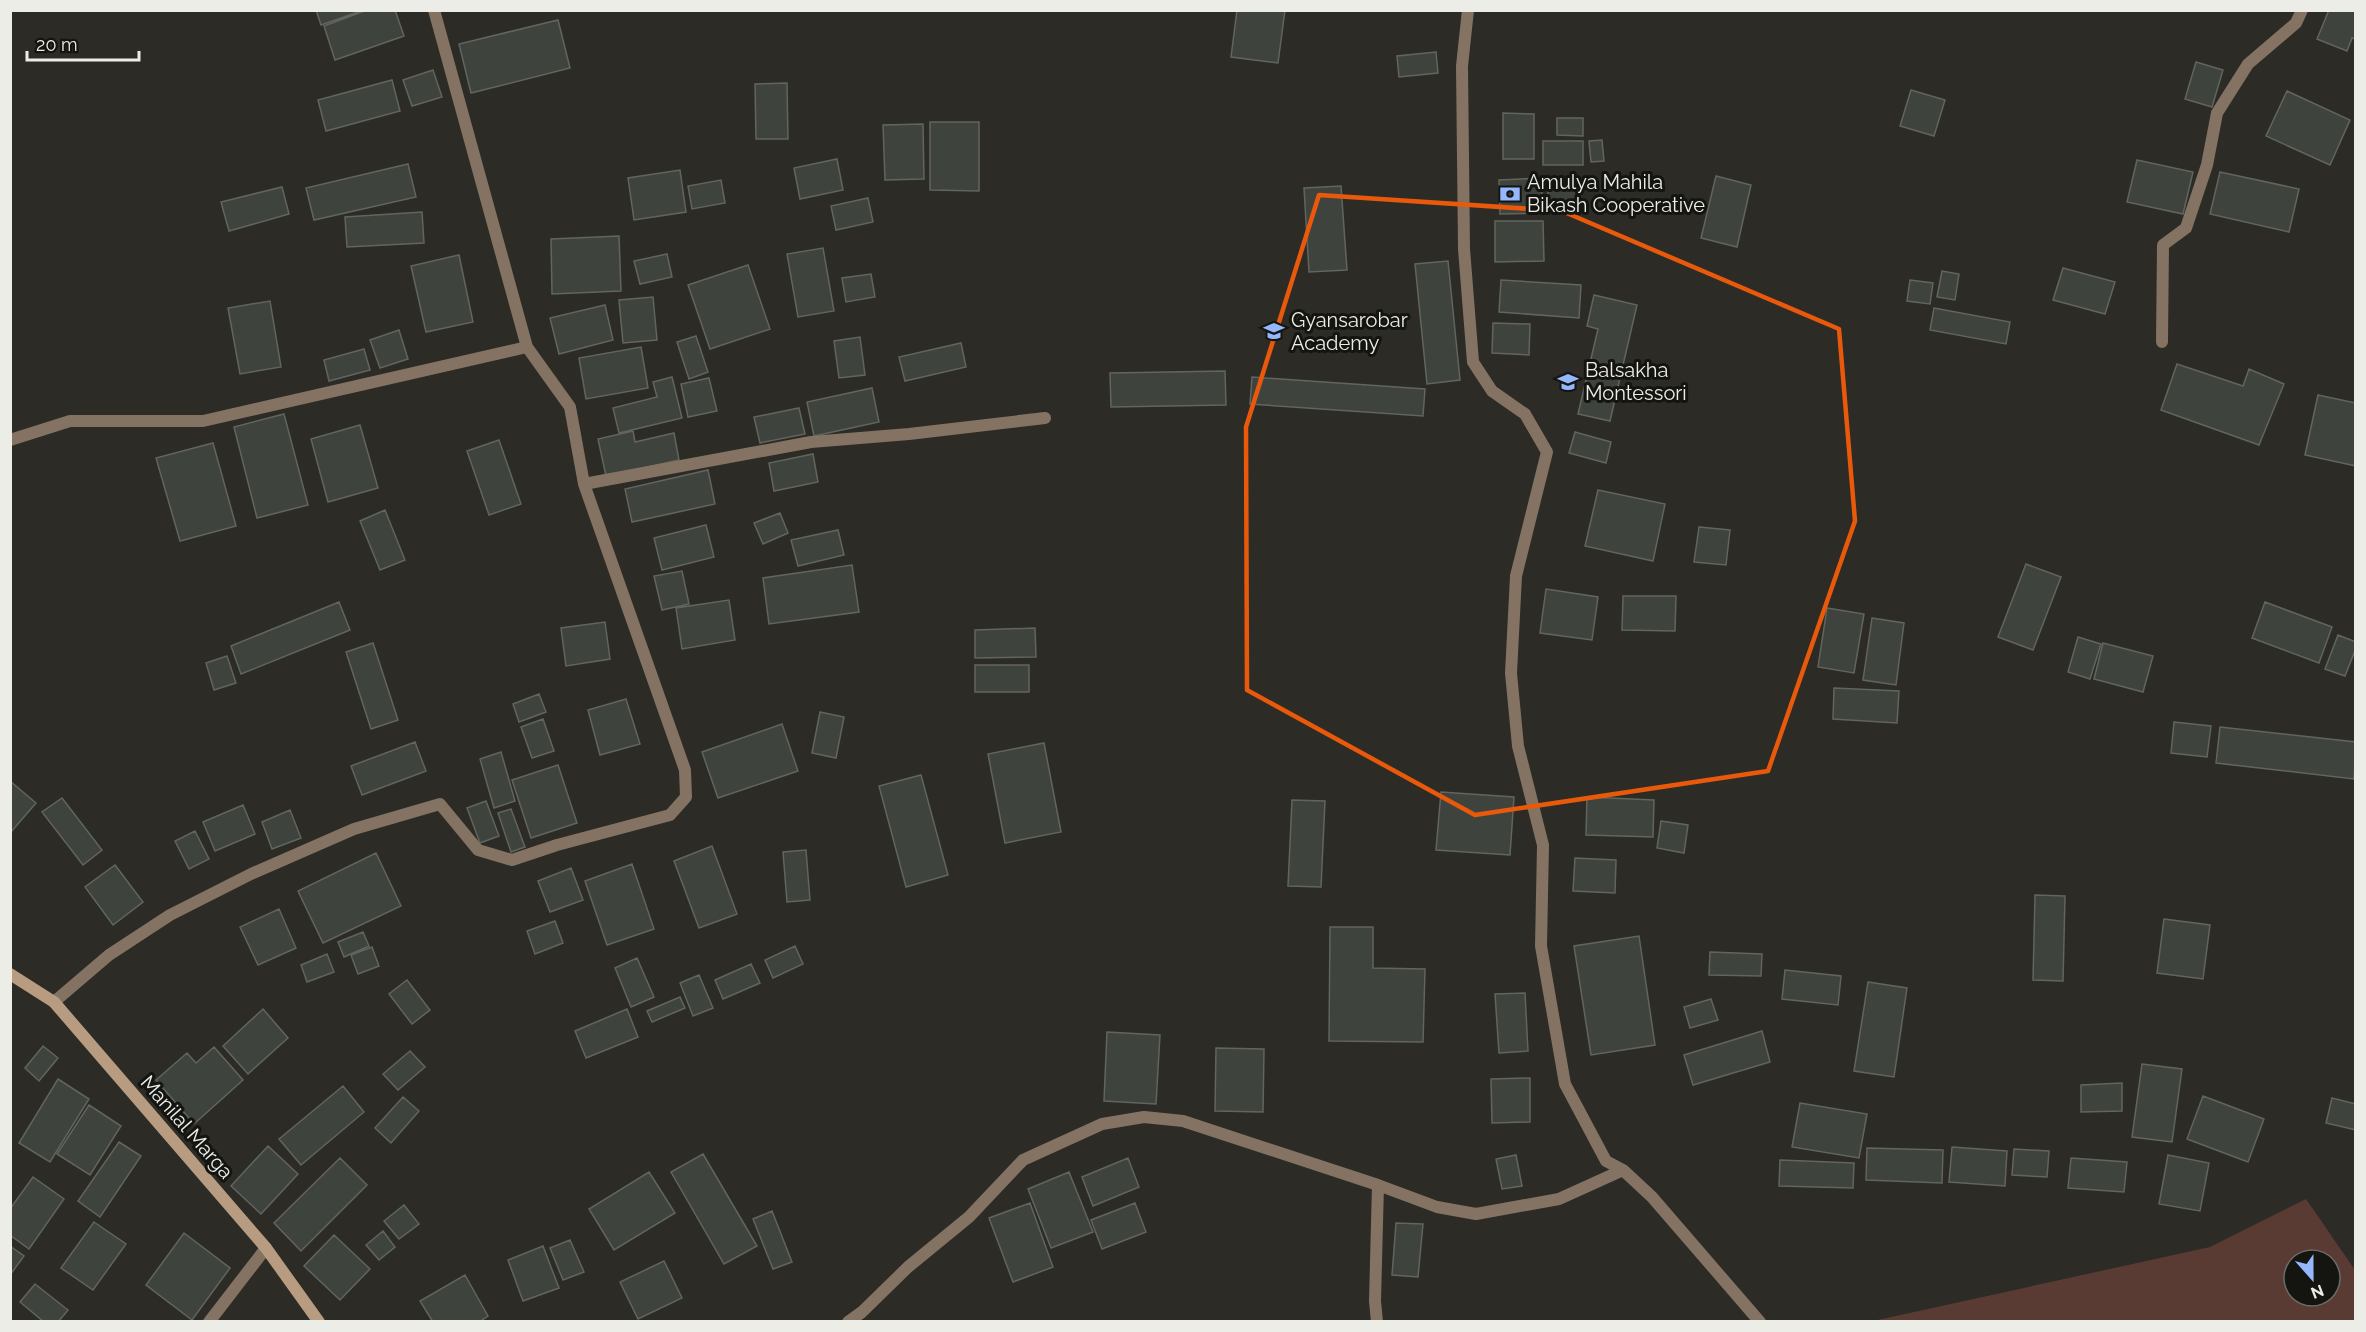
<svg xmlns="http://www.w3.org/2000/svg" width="2366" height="1332" viewBox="0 0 2366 1332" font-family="Raleway,sans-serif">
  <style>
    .green { fill: #593b34; fill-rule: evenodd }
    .building { fill: #3f433d; stroke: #61655e; stroke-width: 1.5 }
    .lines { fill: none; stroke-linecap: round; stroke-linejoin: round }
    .street { stroke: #847362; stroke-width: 12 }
    .secondary { stroke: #b79c81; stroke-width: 12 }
    .marked { fill: none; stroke: #e8590c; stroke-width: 4.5; stroke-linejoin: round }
    .labels { text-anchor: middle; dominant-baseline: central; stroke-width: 6; stroke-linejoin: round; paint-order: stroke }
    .poi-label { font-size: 20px; fill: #edede8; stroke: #141411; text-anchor: start }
    .street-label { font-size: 20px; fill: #edede8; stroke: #141411 }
  </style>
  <rect width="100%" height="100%" fill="#2c2b25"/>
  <path class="green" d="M2306,1199l49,71v51h-482l337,-74zM2294,1260h36v36h-36z"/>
  <path class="building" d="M316,10h48l-43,15z
    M367,10h28l9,26 -69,24 -11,-34z
    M1237,10h48l-7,53 -47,-6z
    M2329,10h27v29l-4,-1 -5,13 -30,-12z
    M558,20l12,48 -99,25 -12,-49z
    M1436,52l2,21 -39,4 -2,-21z
    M2196,62l27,8 -11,37 -27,-8z
    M433,70l9,27 -30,9 -9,-26z
    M392,80l8,31 -74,20 -8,-31z
    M787,83l1,56h-32l-1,-55z
    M1911,90l34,10 -11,36 -34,-10z
    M2287,91l63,29 -20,45 -64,-29z
    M1503,113l31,1v45h-31z
    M1557,118h26v18l-26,-1z
    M930,122h49v69l-49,-1z
    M923,124l1,55 -39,1 -2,-55z
    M1602,140l2,21 -13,1 -2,-21z
    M1543,141h40v24h-40z
    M837,159l6,31 -43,9 -6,-31z
    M2137,160l56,12 -10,42 -56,-12z
    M408,164l8,33 -102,23 -8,-32z
    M680,170l6,42 -52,8 -6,-42z
    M2220,172l79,17 -10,43 -79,-18z
    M1716,176l35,9 -14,62 -36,-9z
    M1542,178v35l-42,1 -1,-34z
    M721,180l4,23 -33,6 -4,-23z
    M1341,186l6,84 -38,2 -5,-84z
    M282,187l7,27 -60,17 -8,-29z
    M1548,187h33v21h-33z
    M868,198l5,24 -37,8 -5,-24z
    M422,212l2,31 -77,4 -2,-30z
    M1495,221h48l1,40 -49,1z
    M619,236l2,55 -69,3 -1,-55z
    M823,248l11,63 -36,6 -11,-63z
    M667,254l5,23 -32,7 -6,-23z
    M459,255l14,67 -47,10 -15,-66z
    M1448,261l12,119 -33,4 -12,-120z
    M748,265l22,64 -60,20 -22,-64z
    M2063,268l52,14 -10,32 -52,-14z
    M1942,271l17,3 -4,26 -18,-3z
    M871,274l4,23 -29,5 -4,-24z
    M1501,280l80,5 -2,33 -80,-6z
    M1910,280l23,3 -3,21 -23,-3z
    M1594,295l43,10 -27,116 -32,-7 20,-85 -11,-3z
    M653,297l4,43 -34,3 -4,-43z
    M270,301l11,66 -41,7 -12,-66z
    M605,305l8,35 -54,14 -9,-36z
    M1934,308l76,14 -4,22 -76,-14z
    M1493,323l37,1 -1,31 -37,-2z
    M399,330l9,29 -28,9 -10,-28z
    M696,336l12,36 -19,7 -12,-37z
    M860,337l5,38 -26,3 -5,-37z
    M961,343l5,24 -61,14 -6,-24z
    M641,347l7,41 -62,11 -7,-41z
    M364,349l6,21 -41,11 -5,-21z
    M2177,364l66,22 6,-17 35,15 -25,61 -98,-35z
    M1225,371l1,34 -115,2 -1,-34z
    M672,377l10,41 -63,15 -6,-25 44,-11 -4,-15z
    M1252,377l173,12 -2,27 -173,-12z
    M709,378l8,33 -29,6 -7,-33z
    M872,388l7,34 -65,14 -7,-34z
    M2318,395l38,8v63l-51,-11z
    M799,408l6,26 -45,9 -6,-26z
    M284,414l24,91 -51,13 -23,-91z
    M360,425l18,63 -50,14 -17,-63z
    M633,431l2,11 39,-9 5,27 -73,16 -8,-37z
    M1575,432l36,10 -5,21 -37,-10z
    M499,440l22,64 -32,11 -22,-64z
    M213,443l23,83 -56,15 -24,-83z
    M813,454l5,28 -44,9 -5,-28z
    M708,470l7,34 -83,18 -7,-33z
    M1598,490l67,14 -12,57 -68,-15z
    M385,510l20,50 -25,10 -20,-49z
    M780,513l8,20 -25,11 -9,-21z
    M706,525l8,32 -52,13 -8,-32z
    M1699,527l31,3 -4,35 -32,-3z
    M838,530l6,25 -46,11 -7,-26z
    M2026,564l35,13 -28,73 -35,-13z
    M852,565l7,47 -90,12 -6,-46z
    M682,571l7,33 -27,6 -8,-34z
    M1546,589l52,8 -6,43 -52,-7z
    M1623,596h53l-1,35 -53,-1z
    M729,600l6,40 -53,9 -6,-41z
    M339,602l11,28 -109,44 -10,-28z
    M2265,602l67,25 -13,36 -67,-25z
    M1827,608l37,6 -10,59 -36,-6z
    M1872,618l32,5 -8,62 -33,-5z
    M605,622l5,37 -44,7 -5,-38z
    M1035,628l1,29 -61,1v-28z
    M2338,635l18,7v6l-11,28 -20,-7z
    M2078,637l23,7 -11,35 -22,-7z
    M373,643l25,77 -27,9 -25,-77z
    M2103,643l50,13 -10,36 -49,-13z
    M227,656l9,27 -22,7 -8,-27z
    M975,665h54v27h-54z
    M1834,688l65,3 -2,32 -64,-4z
    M539,694l7,18 -27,10 -6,-18z
    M626,699l14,45 -40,11 -12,-45z
    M820,712l24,5 -8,41 -24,-5z
    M543,719l11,32 -22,7 -11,-31z
    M2174,722l37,4 -4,31 -36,-4z
    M782,724l16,47 -80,27 -16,-46z
    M2220,727l136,15 -2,37 -138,-16z
    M415,742l11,29 -64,24 -11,-29z
    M1044,743l17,89 -56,11 -17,-89z
    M501,752l14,49 -21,7 -14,-49z
    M558,765l19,58 -46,15 -19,-58z
    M921,775l27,100 -42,12 -27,-101z
    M10,781l26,22 -25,29 -1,-1z
    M1441,792l73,5 -4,58 -74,-5z
    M1587,797l67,3 -1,37 -67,-2z
    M62,798l40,52 -19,15 -41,-53z
    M1292,800l33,1 -4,86 -33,-1z
    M486,801l13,35 -19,7 -13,-35z
    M243,805l12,29 -40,17 -12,-29z
    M511,809l14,38 -14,5 -13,-39z
    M290,810l11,28 -29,11 -10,-27z
    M1661,821l27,4 -4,28 -27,-5z
    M195,831l14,28 -20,10 -14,-28z
    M712,846l25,68 -38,14 -25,-67z
    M806,850l4,50 -23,2 -4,-50z
    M376,853l25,53 -78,37 -25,-52z
    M1575,858l41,2 -1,33 -42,-2z
    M632,864l22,65 -47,16 -22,-64z
    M115,865l28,37 -30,23 -28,-38z
    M571,868l12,32 -33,12 -12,-31z
    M2035,895l30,1 -2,85 -30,-1z
    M279,909l17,39 -38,17 -18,-38z
    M2164,919l46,6 -7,54 -46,-6z
    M555,921l8,22 -28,11 -8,-23z
    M1330,927h43v41l52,1 -2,73 -94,-1z
    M363,932l6,14 -25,11 -6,-15z
    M1639,936l16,109 -64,10 -17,-109z
    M795,946l8,18 -30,14 -8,-18z
    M372,947l7,19 -21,8 -7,-19z
    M1710,952l52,2 -1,22 -52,-1z
    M327,954l7,18 -27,10 -6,-17z
    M637,958l17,39 -23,10 -16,-39z
    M751,964l9,19 -37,16 -8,-19z
    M1785,970l56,6 -3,29 -56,-6z
    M699,975l14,33 -20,8 -13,-33z
    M407,980l23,30 -18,14 -23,-30z
    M1868,982l39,6 -13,89 -40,-6z
    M1525,993l3,58 -29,2 -4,-59z
    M680,997l5,11 -33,14 -5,-11z
    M1711,999l7,21 -28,8 -6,-21z
    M263,1009l25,29 -40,36 -25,-28z
    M627,1009l11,28 -52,21 -11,-27z
    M1762,1031l8,31 -77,23 -9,-30z
    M1107,1032l53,3 -4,69 -52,-3z
    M43,1046l15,12 -19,23 -14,-13z
    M214,1047l29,33 -49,44 -38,-44 31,-27 9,10z
    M1216,1048l48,1 -1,63 -48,-1z
    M410,1051l15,16 -27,23 -15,-16z
    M2142,1064l40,5 -10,73 -40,-5z
    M1530,1078v44l-38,1 -1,-44z
    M58,1079l31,20 -39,63 -31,-19z
    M2122,1083v28l-41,1v-27z
    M343,1086l21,26 -63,53 -22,-26z
    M2203,1096l61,23 -16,43 -61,-23z
    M403,1097l16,14 -28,32 -16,-15z
    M2332,1098l24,6v26l-30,-7z
    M1800,1103l67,11 -8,44 -67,-11z
    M89,1105l32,21 -31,49 -33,-21z
    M119,1142l22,14 -41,61 -22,-16z
    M268,1146l30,28 -37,40 -30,-28z
    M1952,1147l55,4 -2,35 -56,-4z
    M1867,1148l76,2 -1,33 -76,-3z
    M2014,1149l35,2 -2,26 -35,-2z
    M703,1154l54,92 -33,18 -53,-92z
    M1516,1155l6,31 -20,3 -6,-30z
    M2168,1155l41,8 -9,48 -41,-7z
    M340,1158l27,27 -66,66 -27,-28z
    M1128,1158l11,29 -46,19 -11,-29z
    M2071,1158l56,4 -3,30 -56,-4z
    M1780,1160l74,3 -1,25 -74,-2z
    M649,1172l26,41 -61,37 -25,-41z
    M1069,1172l24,60 -42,16 -23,-59z
    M33,1177l31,22 -35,50 -19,-14v-26z
    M1030,1203l23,64 -40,15 -24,-64z
    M1135,1203l11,29 -44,17 -11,-29z
    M404,1205l15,19 -20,15 -15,-18z
    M772,1211l20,51 -19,7 -20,-50z
    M94,1222l32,22 -33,46 -32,-22z
    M1396,1223l27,1 -5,53 -26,-2z
    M383,1231l12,16 -16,13 -13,-15z
    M184,1233l46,35 -38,52 -46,-35z
    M334,1235l36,34 -30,31 -36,-34z
    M570,1240l14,32 -21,8 -13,-32z
    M10,1246l14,10 -14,19z
    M543,1246l16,42 -36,13 -15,-41z
    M664,1261l18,37 -44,21 -18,-37z
    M465,1275l23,41 -9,6h-46l-13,-21z
    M35,1284l33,26 -10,12h-14l-24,-20z"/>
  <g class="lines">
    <path class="street" d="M1468,10l-6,56 2,183 9,113 19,29 33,23 22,38 -31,124 -5,97 7,73 25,99 -2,101 24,138 41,77 17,9 29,27 108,125
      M2162,342l1,-97 23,-17 21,-63 10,-52 31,-49 48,-41 6,-13
      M10,440l60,-19h133l324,-74
      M584,484l227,-42 98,-8 136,-16
      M54,1002l55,-47 61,-40 81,-41 103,-45 86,-25 38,46 34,10 45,-15 113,-30 16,-18 -1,-27 -101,-286 -14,-77 -43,-60 -93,-337
      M209,1322l57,-74
      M848,1322l14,-10 46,-45 61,-50 54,-57 79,-36 42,-7 39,4 195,64 59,22 39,7 83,-15 64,-29
      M1377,1322l-2,-21 3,-116"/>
    <path class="secondary" d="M10,974l44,28 212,246 53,74"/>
  </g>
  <path class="marked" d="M1319,195l243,16 277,118 16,192 -87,250 -293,44 -228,-125 -1,-263z"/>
  <defs>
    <g id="bank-bare" transform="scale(1.62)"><path d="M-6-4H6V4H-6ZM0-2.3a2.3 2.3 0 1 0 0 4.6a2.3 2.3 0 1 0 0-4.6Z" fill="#94b7fd" stroke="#141411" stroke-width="2.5" paint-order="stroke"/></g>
    <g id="school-bare" transform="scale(1.62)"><path d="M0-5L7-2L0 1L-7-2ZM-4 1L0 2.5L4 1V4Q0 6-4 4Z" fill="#94b7fd" stroke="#141411" stroke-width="2.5" paint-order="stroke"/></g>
  </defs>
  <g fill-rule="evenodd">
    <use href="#bank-bare" x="1510" y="194"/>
    <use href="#school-bare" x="1274" y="331"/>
    <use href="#school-bare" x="1568" y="382"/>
  </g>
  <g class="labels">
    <g class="poi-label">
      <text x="1527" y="182">Amulya Mahila<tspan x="1527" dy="23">Bikash Cooperative</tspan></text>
      <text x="1291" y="320">Gyansarobar<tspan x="1291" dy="23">Academy</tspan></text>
      <text x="1585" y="370">Balsakha<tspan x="1585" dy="23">Montessori</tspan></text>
    </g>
    <g class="street-label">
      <text transform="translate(187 1127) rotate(49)">Manilal Marga</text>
    </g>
  </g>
  <rect width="2366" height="1332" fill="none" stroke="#edede8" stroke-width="24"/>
  <g transform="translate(2312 1278) rotate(159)"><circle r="28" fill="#141411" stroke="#6b6b67" stroke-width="1.5"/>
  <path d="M0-4.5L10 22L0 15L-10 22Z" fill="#94b7fd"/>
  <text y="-9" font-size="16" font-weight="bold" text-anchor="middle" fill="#edede8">N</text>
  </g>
  <path d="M27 51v9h112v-9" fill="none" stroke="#edede8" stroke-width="3"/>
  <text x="36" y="51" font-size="18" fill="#edede8" stroke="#141411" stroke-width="4.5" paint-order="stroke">20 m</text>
</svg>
